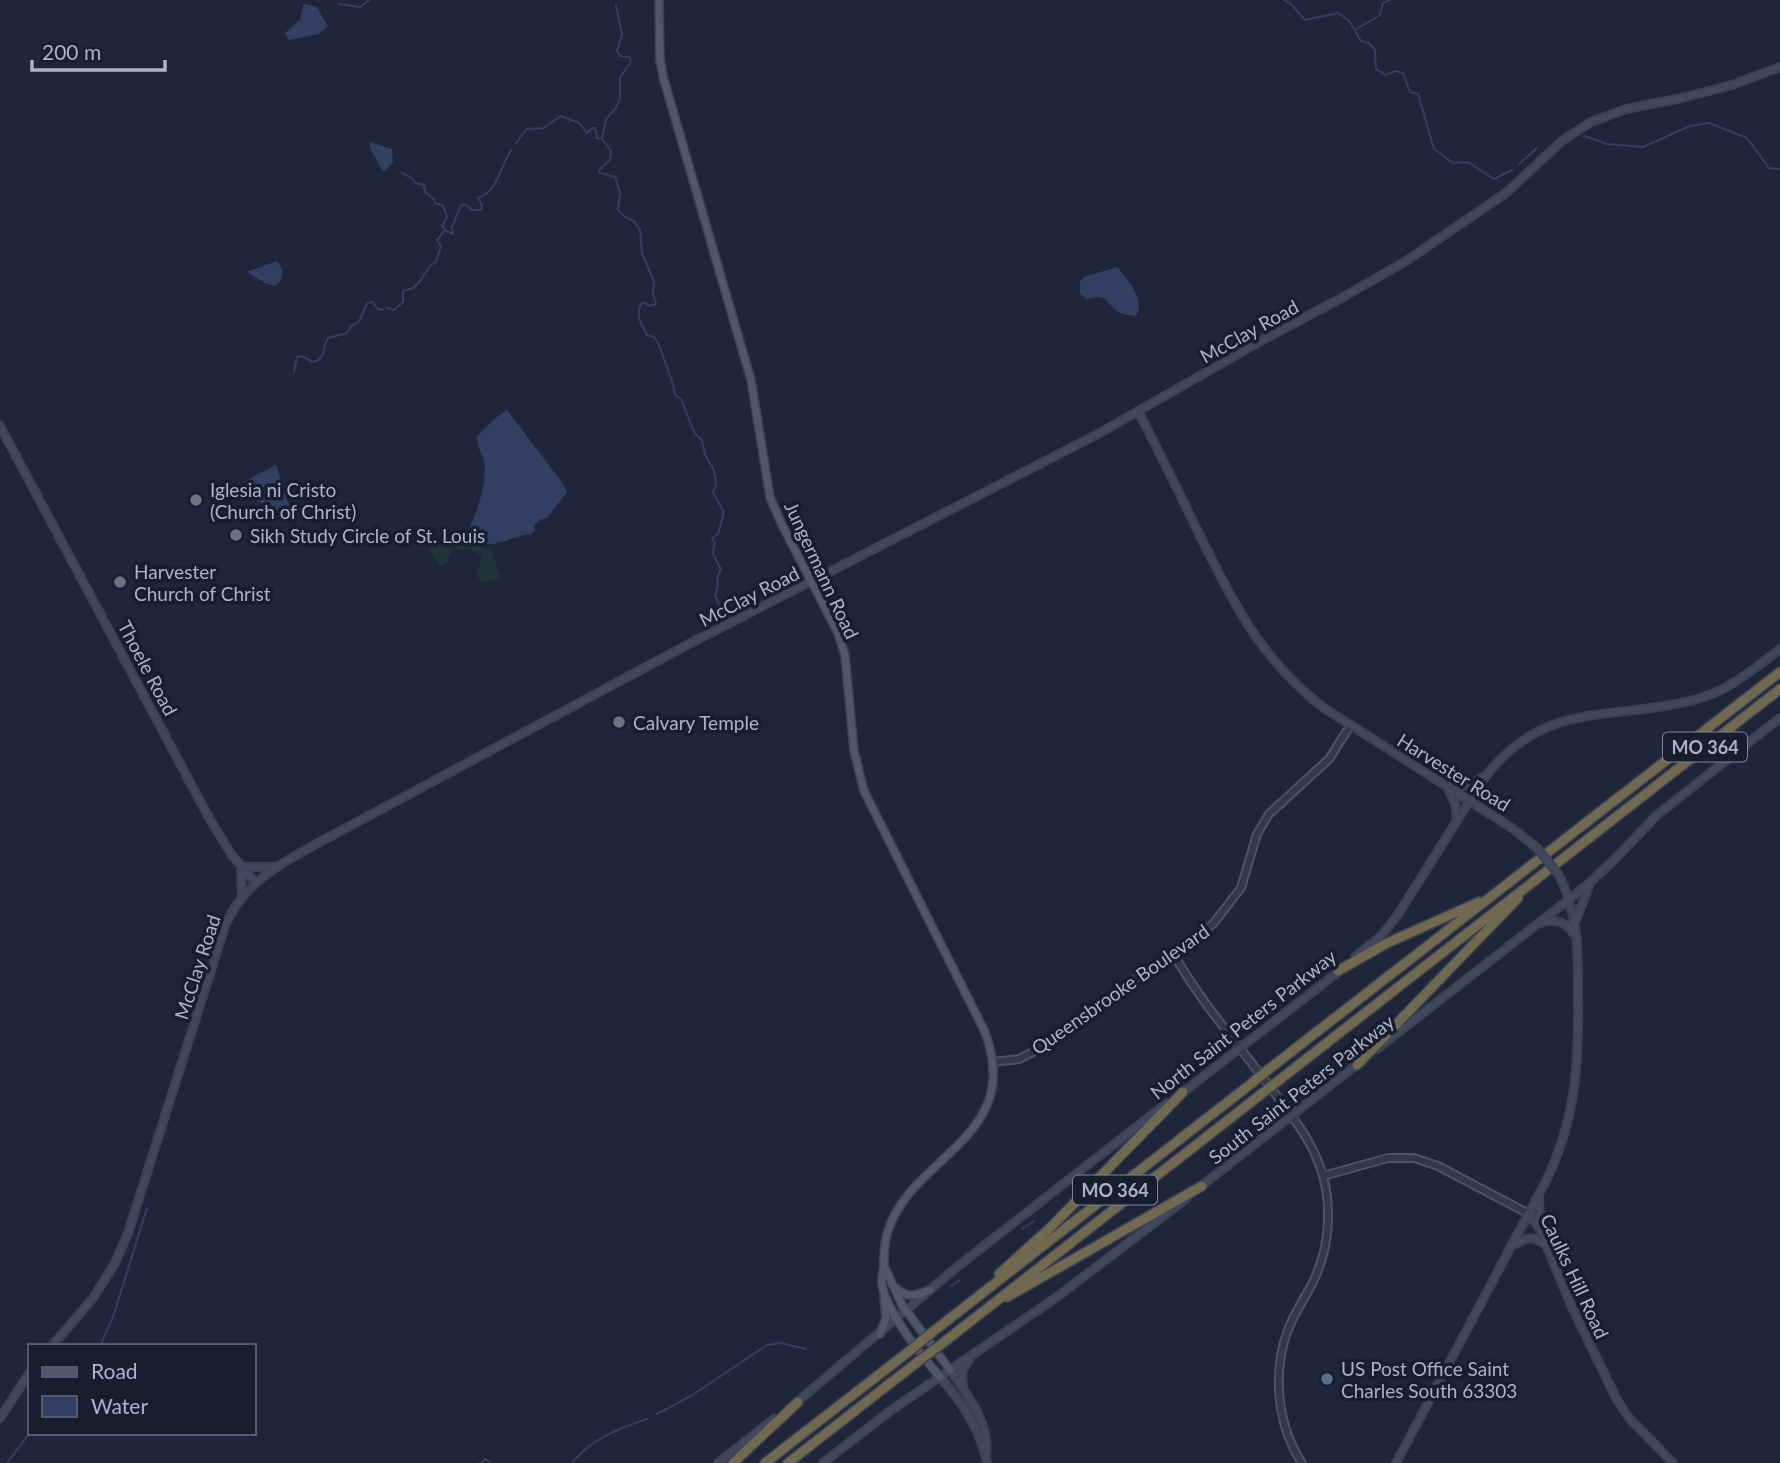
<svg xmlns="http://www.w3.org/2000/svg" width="1780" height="1463" viewBox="0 0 1780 1463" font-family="Lato,sans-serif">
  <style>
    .green { fill: #21343a }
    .water { fill: #323f62 }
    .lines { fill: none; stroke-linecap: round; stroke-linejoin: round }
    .stream { stroke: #323f62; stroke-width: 2 }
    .tertiary-casing { stroke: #4d5364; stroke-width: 10 }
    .secondary-casing { stroke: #3c4253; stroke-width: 10 }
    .primary-casing { stroke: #3c4253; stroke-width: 10 }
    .motorway-casing { stroke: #3a4051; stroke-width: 12 }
    .tertiary { stroke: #333949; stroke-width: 6 }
    .secondary { stroke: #41475d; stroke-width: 6 }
    .primary { stroke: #51576a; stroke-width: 7 }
    .motorway { stroke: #70684f; stroke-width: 9 }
    .secondary-bridge-casing { stroke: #3c4253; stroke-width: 10; stroke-linecap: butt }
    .motorway-bridge-casing { stroke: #3a4051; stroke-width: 12; stroke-linecap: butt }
    .secondary-bridge { stroke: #41475d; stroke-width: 6 }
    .motorway-bridge { stroke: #70684f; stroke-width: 9 }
    .worship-dot { fill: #6b7280; stroke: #181e2e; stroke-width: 2.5 }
    .service-dot { fill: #5c6f8a; stroke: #181e2e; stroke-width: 2.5 }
    .labels { text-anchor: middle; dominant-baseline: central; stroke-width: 7; stroke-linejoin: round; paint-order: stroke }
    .shield { fill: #181e2e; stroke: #808698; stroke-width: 2 }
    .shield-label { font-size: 18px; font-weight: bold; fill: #adb3c6 }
    .street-label { font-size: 19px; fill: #adb3c6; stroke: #181e2e }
    .poi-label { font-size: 19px; fill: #adb3c6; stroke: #181e2e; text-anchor: start }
  </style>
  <rect width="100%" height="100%" fill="#1f2639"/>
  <path class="green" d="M465,530c6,11 12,18 26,19l10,29 -20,4 -4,-7 5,-19 -15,-8 -4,3 -9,-5 -7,16 -6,5 -13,-18z"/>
  <path class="water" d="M305,4l12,3 11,19 -9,8 -30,6 -4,-7 15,-13 3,-15z
    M371,142l21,7 1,13 -8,9 -3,-1 -13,-24z
    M277,261c7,8 8,18 -2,25l-10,-3 -18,-11z
    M1117,267c11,12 29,34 19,49 -6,-1 -12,-1 -18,-4 -15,-11 -9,-18 -31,-13l-7,-5v-13l4,-4z
    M507,410l57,75 3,7 -20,26 -7,2 -6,5 1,5 -3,4c-21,0 -56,28 -62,-8 8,-15 19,-51 13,-68 -3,-8 -6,-12 -6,-22l17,-17z
    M276,465l15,46 -3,6 -34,-18 -9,-18z"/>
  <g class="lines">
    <path class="stream" d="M1284,0l7,4 14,16 33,-7 11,8 12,20 8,2 6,7 1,19 10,6 9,-4 8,2 7,19 8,2 16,55 19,14 15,-1 26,17 18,-9
      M339,4l21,3 10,-7
      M1355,30l25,-15 3,-12 7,-3
      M1584,136l23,8 36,3 47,-21 19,-3 38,15 22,30 11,1
      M602,139l9,12 -1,9 -11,10 1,3 15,4 5,15 -2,18 7,7 9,4 6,9 2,23 12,29 -1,12 3,10 -6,2 -7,-4c-9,11 -2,22 4,33l7,2 4,6 15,41 2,11 6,4 14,35 7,6 3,15 9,16 2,13 -3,8 10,19v5l-5,18 -6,4 3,5c-5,10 1,17 6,26l-4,9 1,8 -3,9 6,14
      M516,143l11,-14 16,-1 18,-12 18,7 8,10 5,-5h3l2,10 5,1 4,-20 10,-11 4,-10v-21l11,-15 -2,-5 -9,-1 -3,-5 5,-16 -6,-30
      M1519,164l18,-16
      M402,173l10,5 3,5 9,2 1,7 9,7 1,4 8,3 4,11 -5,9 2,2
      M387,308l7,2 9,-8v-11l10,-3 6,-6 12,-17 5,-3 5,-16 -4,-6 8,-10 8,4 -1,-7 9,-22h5l6,5h9l1,-5 -4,-7c20,-7 22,-31 33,-48
      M294,372l3,-15 5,-1 11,6c13,-3 9,-14 15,-24l19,-5 4,-7 8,-4 8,-19 6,-1 5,7 5,1
      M1022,1229l12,-8
      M951,1286l9,-6
      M100,1346l13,-29 34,-109
      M657,1414l34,-18 76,-51 14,-2 25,6
      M7,1463l22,-29
      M480,1463l6,-4 4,4
      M572,1463c19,-24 47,-35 75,-44"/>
    <g class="tertiary-casing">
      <path id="tertiary" d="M1173,953c27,48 64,90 97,134 24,32 49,61 56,102 5,32 1,64 -13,93 -8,16 -19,31 -25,48 -16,42 -11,95 14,133
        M993,1062l26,-3 16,-8 178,-127 28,-36 16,-54 12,-20 60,-55 21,-33
        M1323,1176l65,-18h26l24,8 91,48"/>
    </g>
    <g class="secondary-casing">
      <path id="secondary" d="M1138,411c21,41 42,83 62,125 35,69 60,123 124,172l188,120 25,20
        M0,426l208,390 23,38 24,28
        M1449,787l21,-2 15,-9
        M1448,789l7,14 2,18
        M241,867h33
        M241,869l1,27
        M1576,920l13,-34
        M1540,923c17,-6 27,0 37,15
        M1355,957l26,-21 16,-20 85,-135c64,-87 135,-57 222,-84 29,-10 52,-30 76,-48
        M1377,1049l209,-163 29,-27 42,-44 123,-97
        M1182,1093l160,-124
        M1200,1187l160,-125
        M1539,1198l1,27
        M1529,1214l10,14 32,77 46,95 12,18 44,45
        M1516,1244c11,-8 19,-7 30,1
        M52,1346l41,-48 22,-35 13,-30 97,-307c18,-43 55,-62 95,-84l367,-197 411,-211 163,-93 84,-45 61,-35 100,-68 57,-53 28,-18 35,-13 56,-11 50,-13 48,-18
        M950,1370c17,24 41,55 36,85
        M940,1377c21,24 41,54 47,86
        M963,1385l-1,-13 7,-12
        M797,1402l160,-135 210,-164
        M0,1418l30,-46
        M718,1463l56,-44
        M823,1463l67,-52 167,-114 130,-99
        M1396,1463l151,-284c29,-61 32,-117 31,-183 0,-46 1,-79 -19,-121"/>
    </g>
    <g class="primary-casing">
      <path id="primary" d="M659,0l1,60 4,20 87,300 19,117 12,28 56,108 7,22 9,96 10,40 120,239c48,120 -104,129 -100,232 0,13 -5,16 0,31 11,30 35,59 56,84
        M884,1266l18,39 48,65
        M896,1288c11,11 21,7 34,2
        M880,1334l6,-16 -2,-21"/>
    </g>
    <g class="motorway-casing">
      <path id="motorway" d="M1338,971l47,-27 94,-42
        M1357,1065l161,-167
        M1269,1069l511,-397
        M1278,1081l502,-392
        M999,1274l51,-46 133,-136
        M1007,1297l195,-111
        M930,1334l322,-251
        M939,1346l321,-251
        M733,1463l65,-61
        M765,1463l147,-114
        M788,1463l132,-103"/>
    </g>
    <use href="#tertiary" class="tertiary"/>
    <use href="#secondary" class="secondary"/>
    <use href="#primary" class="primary"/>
    <use href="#motorway" class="motorway"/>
    <g class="secondary-bridge-casing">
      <path id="secondary-bridge" d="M1537,848l22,27"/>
    </g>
    <g class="motorway-bridge-casing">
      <path id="motorway-bridge" d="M1252,1083l17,-14
        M1260,1095l18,-14
        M912,1349l18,-15
        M920,1360l19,-14"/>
    </g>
    <use href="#secondary-bridge" class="secondary-bridge"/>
    <use href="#motorway-bridge" class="motorway-bridge"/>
  </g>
  <g class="worship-dot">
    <circle cx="196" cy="500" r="7"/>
    <circle cx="236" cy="535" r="7"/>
    <circle cx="120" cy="582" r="7"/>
    <circle cx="619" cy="722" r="7"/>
  </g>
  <circle class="service-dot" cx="1327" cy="1379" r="7"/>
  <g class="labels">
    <g class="shield">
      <rect x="1663" y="732.5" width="84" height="29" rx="5"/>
      <rect x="1073" y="1175.5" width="84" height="29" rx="5"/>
    </g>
    <g class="shield-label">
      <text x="1705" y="747">MO 364</text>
      <text x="1115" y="1190">MO 364</text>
    </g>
    <g class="street-label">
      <text transform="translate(1249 331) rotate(-29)">McClay Road</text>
      <text transform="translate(822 570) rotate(65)">Jungermann Road</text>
      <text transform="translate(749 596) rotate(-27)">McClay Road</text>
      <text transform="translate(148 668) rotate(62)">Thoele Road</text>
      <text transform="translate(1454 772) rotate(32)">Harvester Road</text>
      <text transform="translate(197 967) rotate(-72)">McClay Road</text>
      <text transform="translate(1120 989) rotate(-35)">Queensbrooke Boulevard</text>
      <text transform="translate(1243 1024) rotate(-38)">North Saint Peters Parkway</text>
      <text transform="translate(1301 1089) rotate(-38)">South Saint Peters Parkway</text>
      <text transform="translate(1575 1276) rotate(65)">Caulks Hill Road</text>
    </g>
    <g class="poi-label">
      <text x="210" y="489">Iglesia ni Cristo<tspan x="210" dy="22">(Church of Christ)</tspan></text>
      <text x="250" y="535">Sikh Study Circle of St. Louis</text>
      <text x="134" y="571">Harvester<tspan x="134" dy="22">Church of Christ</tspan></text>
      <text x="633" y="722">Calvary Temple</text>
      <text x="1341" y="1368">US Post Office Saint<tspan x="1341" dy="22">Charles South 63303</tspan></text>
    </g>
  </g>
  <rect x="28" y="1344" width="228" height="91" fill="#181e2e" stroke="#545a6b" stroke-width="2"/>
  <rect x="42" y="1367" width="35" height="10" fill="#51576a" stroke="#545a6b" stroke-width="2"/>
  <text x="91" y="1379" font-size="21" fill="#adb3c6">Road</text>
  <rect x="42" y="1396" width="35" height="21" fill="#323f62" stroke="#545a6b" stroke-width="2"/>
  <text x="91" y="1414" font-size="21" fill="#adb3c6">Water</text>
  <path d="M32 60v10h133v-10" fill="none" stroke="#adb3c6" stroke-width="3.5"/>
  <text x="42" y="60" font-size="21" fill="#adb3c6" stroke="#181e2e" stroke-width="5" paint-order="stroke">200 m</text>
</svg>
